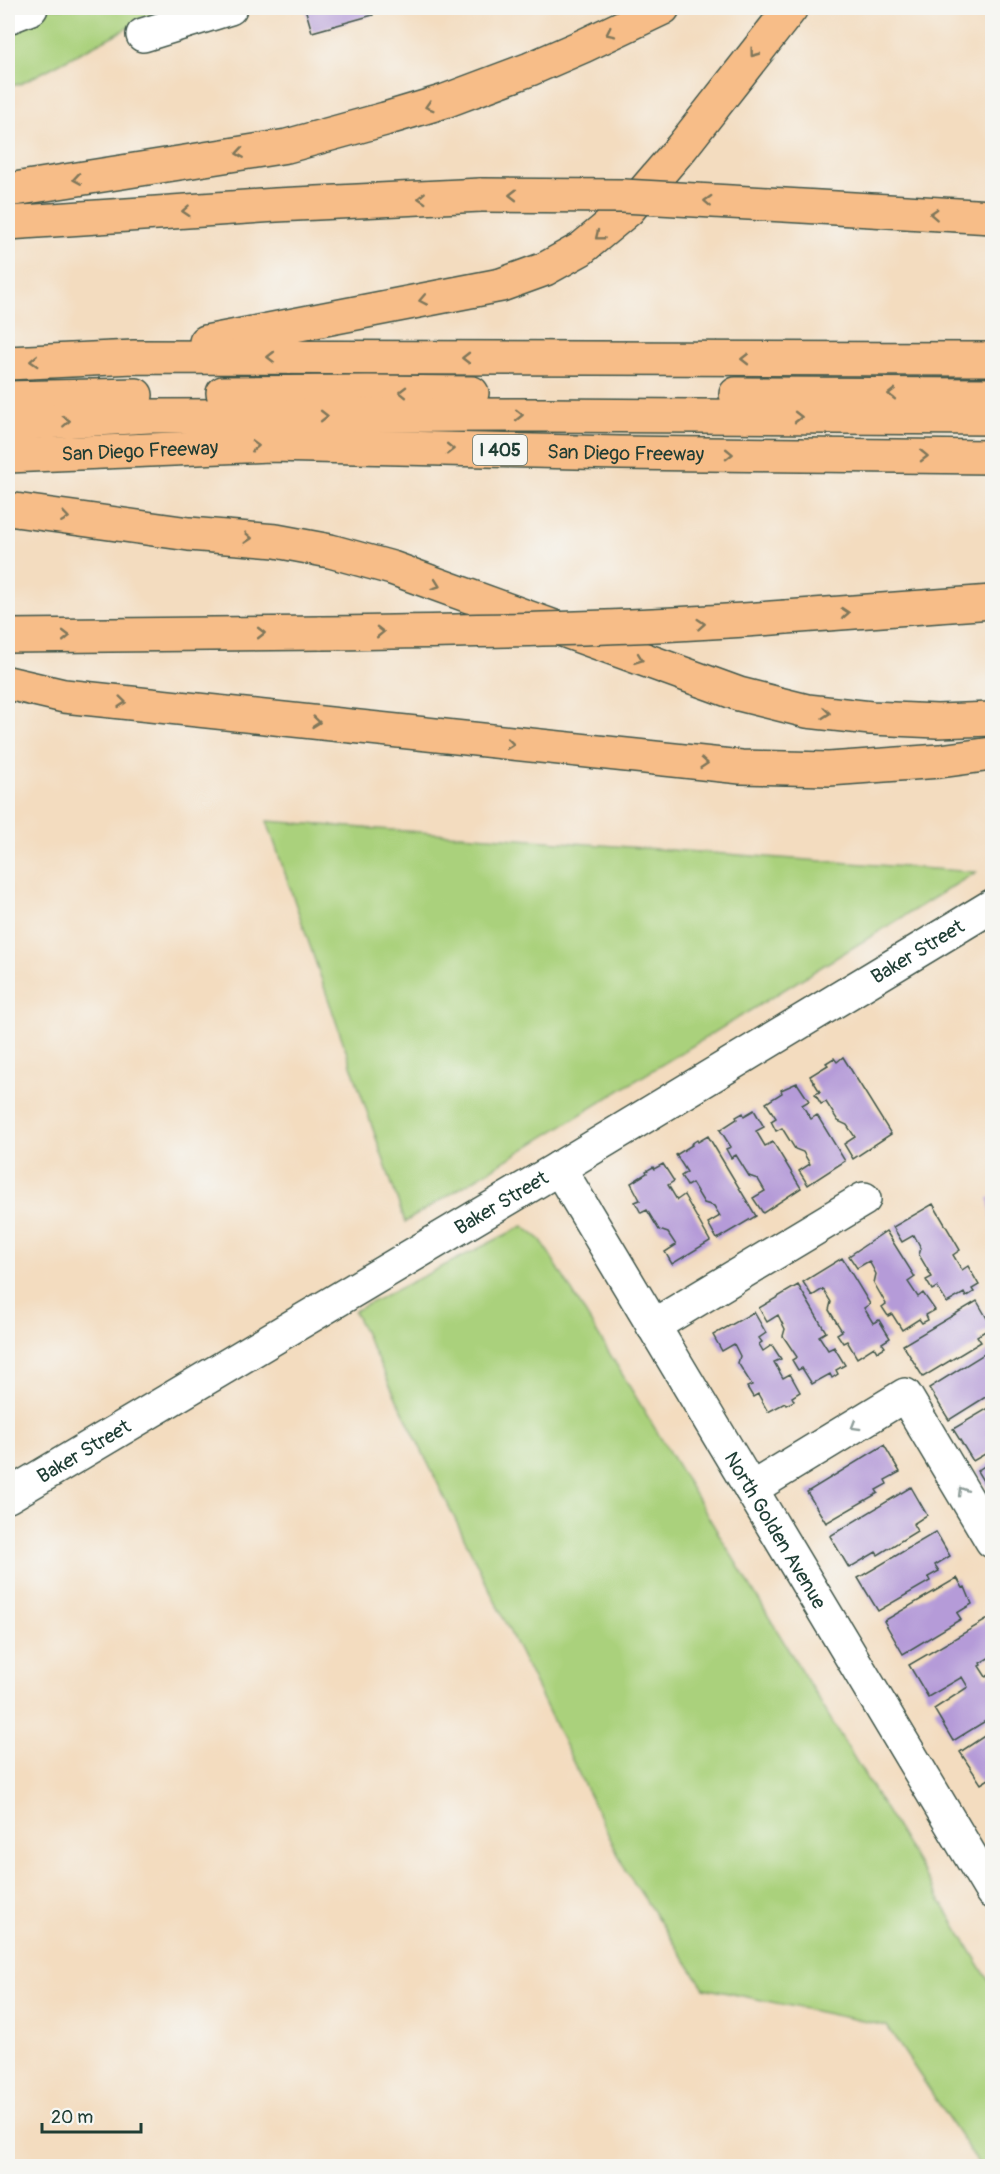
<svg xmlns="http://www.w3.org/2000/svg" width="1000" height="2174" viewBox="0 0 1000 2174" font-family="Pangolin,sans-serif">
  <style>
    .green { fill: #aad17b; stroke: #648758; stroke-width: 1.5 }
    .building { fill: #b59bd8 }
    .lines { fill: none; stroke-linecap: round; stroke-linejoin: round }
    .minor-casing { stroke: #3f5549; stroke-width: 36 }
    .highway-casing { stroke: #3f5549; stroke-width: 36 }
    .minor { stroke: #fff; stroke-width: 33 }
    .highway { stroke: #f7bd88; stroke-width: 33 }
    .highway-bridge-casing { stroke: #3f5549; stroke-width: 36; stroke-linecap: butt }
    .highway-bridge { stroke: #f7bd88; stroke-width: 33 }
    .oneway { stroke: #80775a }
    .oneway2 { stroke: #8f9e9a }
    .labels { text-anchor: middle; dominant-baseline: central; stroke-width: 4.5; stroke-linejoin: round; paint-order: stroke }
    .shield { fill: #f6f6f2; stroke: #60746d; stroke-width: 1.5 }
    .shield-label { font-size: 18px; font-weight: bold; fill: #1f3d34 }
    .street-label { font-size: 20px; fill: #1f3d34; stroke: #f6f6f2 }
  </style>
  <rect width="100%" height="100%" fill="#f6f6f2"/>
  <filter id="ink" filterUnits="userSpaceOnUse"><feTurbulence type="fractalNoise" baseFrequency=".0167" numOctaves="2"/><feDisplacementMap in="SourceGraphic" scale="12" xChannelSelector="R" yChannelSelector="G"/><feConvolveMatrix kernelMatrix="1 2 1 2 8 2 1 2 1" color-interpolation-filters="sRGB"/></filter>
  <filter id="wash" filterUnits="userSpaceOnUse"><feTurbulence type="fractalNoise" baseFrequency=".008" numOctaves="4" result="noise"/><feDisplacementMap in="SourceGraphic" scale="24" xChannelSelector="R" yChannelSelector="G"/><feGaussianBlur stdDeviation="1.35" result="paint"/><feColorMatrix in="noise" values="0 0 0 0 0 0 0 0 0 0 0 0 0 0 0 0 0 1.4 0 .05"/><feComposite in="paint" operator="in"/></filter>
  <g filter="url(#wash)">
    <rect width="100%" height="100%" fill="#f3dcbf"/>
    <path class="green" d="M8,8h158l-146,76 -12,2z
      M267,821l709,51 -571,350z
      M523,1226l18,14 451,746v180h-12l-93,-140 -183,-38 -78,-117 -272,-560z"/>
    <g id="blocks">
      <path class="building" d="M305,8h66l2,7 -61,17z
        M843,1057l48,77 -38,25 -9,-15 11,-7 -8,-12 -9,-4 -12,-19 -5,2 -6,-10 5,-2 -10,-16 18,-11 -2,-2 8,-5 3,4z
        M797,1083l12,18 -7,4 9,14 6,-4 28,46 -37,24 -9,-14 11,-7 -7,-12 -8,-3 -13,-21 -6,3 -5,-10 5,-3 -10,-15 16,-10 -1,-3z
        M754,1110l10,17 -8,4 9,15 8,-4 28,46 -38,25 -10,-15 12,-7 -7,-12 -9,-3 -13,-21 -5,3 -5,-9 5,-2 -11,-17 17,-11 -1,-2 7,-4 1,3z
        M708,1136l48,80 -39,23 -9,-16 12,-7 -6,-10 -10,-3 -12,-20 -5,3 -6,-10 6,-4 -11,-17 16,-10 -1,-1 6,-4 1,2z
        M663,1164l11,17 -6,4 9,15 7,-5 26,46 -38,23 -7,-12 11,-7 -8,-12 -9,-3 -12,-20 -6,3 -6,-11 5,-2 -9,-17 16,-10 -1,-2 7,-4 1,2z
        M992,1197v23l-1,1 -3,-23z
        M933,1204l27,46 -7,5 9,15 6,-4 11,19 -7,4 2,3 -8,5 -2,-4 -17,10 -10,-16 -5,3 -6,-10 6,-3 -13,-22 2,-7 -7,-13 -12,7 -9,-15z
        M886,1231l29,46 -7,5 10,15 5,-4 12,17 -9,5 2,5 -6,3 -3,-4 -17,11 -10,-16 -4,2 -6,-9 4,-3 -12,-21 2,-9 -7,-13 -12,7 -8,-12z
        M842,1258l28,46 -6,4 9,15 6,-3 11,18 -8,5 3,4 -8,5 -3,-5 -17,11 -10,-17 -4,2 -6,-9 5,-3 -13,-21 2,-8 -8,-13 -11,7 -9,-14z
        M798,1285l28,47 -7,4 9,14 6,-3 11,18 -9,5 2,4 -6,4 -2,-4 -18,10 -10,-16 -4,2 -6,-10 5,-3 -14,-21 2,-7 -7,-14 -11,7 -8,-14z
        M977,1301l15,26 -15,9 4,6 -58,35 -20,-32z
        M754,1312l12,21 -7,5 3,4 -3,2 4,7 9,-6 9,14 -7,3 9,16 7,-4 10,18 -8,5 2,4 -8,4 -1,-2 -17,9 -10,-18 -5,3 -6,-10 5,-2 -14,-22 2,-7 -6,-12 -12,7 -9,-16z
        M992,1349v44l-43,27 -20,-32z
        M992,1406v44l-19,11 -20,-32z
        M884,1445l16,27 -15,8 2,4 -11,6 2,3 -52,30 -19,-31z
        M992,1461v35l-15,-25z
        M911,1487l16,28 -14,9 4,7 -39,24 -2,-3 -27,16 -19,-32z
        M936,1532l14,24 -15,9 4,6 -11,6 2,4 -52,30 -20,-33z
        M957,1578l6,10 2,-1 7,17 -15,9 4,6 -58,35 -19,-33z
        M988,1619l4,7v25l-2,2 2,3 -12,7 1,2 -2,1 7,11 6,-4v44l-39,24 -19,-32 34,-22 -6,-10 -34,20 -19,-32z
        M992,1731v46l-11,7 -21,-32z"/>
    </g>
  </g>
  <g filter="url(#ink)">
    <use href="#blocks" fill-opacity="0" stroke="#3f5549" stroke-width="1.5"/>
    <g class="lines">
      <g class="minor-casing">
        <g id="minor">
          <path d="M8,17l23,-9"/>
          <path d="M143,35l87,-27"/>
          <path id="s1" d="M559,1168l433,724"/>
          <path d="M653,1326l211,-127"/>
          <path d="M751,1489l154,-94 87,146"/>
          <path id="s2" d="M8,1496l551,-328 433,-262"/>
        </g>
      </g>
      <g class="highway-casing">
        <g id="highway">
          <path d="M8,190l279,-44 98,-27 60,-18 85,-32 53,-23 80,-38"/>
          <path d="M767,204l225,13"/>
          <path d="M8,223l268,-18 205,-10"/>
          <path d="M206,342l295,-57 44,-16 36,-20 47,-39 54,-63 109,-139"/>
          <path d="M8,363l126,-6 858,2"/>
          <path d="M223,393l145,-1 104,1"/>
          <path d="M736,394l256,1"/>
          <path d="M8,398l128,-3"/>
          <path d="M8,424l141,-8 393,-1 450,3"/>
          <path id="s3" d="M8,456l262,-11 349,8 373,4"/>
          <path d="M8,509l181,25 87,7 54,10 62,17 347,126 68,17 64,7 66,3 55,-2"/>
          <path d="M786,617l206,-15"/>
          <path d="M8,636l314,-3"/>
          <path d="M8,683l56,13 677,71 88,2 111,-8 52,-7"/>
        </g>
      </g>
      <use href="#minor" class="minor"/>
      <use href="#highway" class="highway"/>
      <g class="highway-bridge-casing">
        <path id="highway-bridge" d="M481,195l142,1 144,8
          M322,633c155,-2 310,-4 464,-16"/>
      </g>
      <use href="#highway-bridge" class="highway-bridge"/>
    </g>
    <defs><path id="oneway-chevron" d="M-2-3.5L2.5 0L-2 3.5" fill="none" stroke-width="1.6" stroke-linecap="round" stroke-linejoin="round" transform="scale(1.5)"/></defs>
    <g class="oneway">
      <use href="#oneway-chevron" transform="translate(610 33) rotate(154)"/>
      <use href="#oneway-chevron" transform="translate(754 53) rotate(127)"/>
      <use href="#oneway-chevron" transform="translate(429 106) rotate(163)"/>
      <use href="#oneway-chevron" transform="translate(240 153) rotate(171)"/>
      <use href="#oneway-chevron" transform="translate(77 179) rotate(171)"/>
      <use href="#oneway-chevron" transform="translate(513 195) rotate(-180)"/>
      <use href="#oneway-chevron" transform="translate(422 198) rotate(177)"/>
      <use href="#oneway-chevron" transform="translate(708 201) rotate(-177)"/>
      <use href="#oneway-chevron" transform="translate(186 211) rotate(176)"/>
      <use href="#oneway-chevron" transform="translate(934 214) rotate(-177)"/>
      <use href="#oneway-chevron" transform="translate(599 236) rotate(141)"/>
      <use href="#oneway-chevron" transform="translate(423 300) rotate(169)"/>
      <use href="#oneway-chevron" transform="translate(271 357) rotate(-180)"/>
      <use href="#oneway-chevron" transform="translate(466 358) rotate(-180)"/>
      <use href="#oneway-chevron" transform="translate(745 359) rotate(-180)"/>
      <use href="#oneway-chevron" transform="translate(34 361) rotate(177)"/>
      <use href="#oneway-chevron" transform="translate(403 392) rotate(-179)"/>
      <use href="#oneway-chevron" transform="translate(892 394) rotate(-180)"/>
      <use href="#oneway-chevron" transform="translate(519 415)"/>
      <use href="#oneway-chevron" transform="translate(324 416)"/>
      <use href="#oneway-chevron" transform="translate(798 417)"/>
      <use href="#oneway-chevron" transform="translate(66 421) rotate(-3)"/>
      <use href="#oneway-chevron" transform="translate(255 446) rotate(-2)"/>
      <use href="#oneway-chevron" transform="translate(450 449) rotate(1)"/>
      <use href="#oneway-chevron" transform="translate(729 454) rotate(1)"/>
      <use href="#oneway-chevron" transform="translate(924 456) rotate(1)"/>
      <use href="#oneway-chevron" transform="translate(65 517) rotate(8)"/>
      <use href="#oneway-chevron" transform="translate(248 538) rotate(4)"/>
      <use href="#oneway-chevron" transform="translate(436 585) rotate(20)"/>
      <use href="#oneway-chevron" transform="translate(845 613) rotate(-4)"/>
      <use href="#oneway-chevron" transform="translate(701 624) rotate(-4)"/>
      <use href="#oneway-chevron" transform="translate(380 632) rotate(-1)"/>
      <use href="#oneway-chevron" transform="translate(261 633)"/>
      <use href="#oneway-chevron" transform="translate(66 636) rotate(-1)"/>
      <use href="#oneway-chevron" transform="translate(639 659) rotate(20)"/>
      <use href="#oneway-chevron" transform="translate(122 702) rotate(6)"/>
      <use href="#oneway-chevron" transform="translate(826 713) rotate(6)"/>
      <use href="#oneway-chevron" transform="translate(316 722) rotate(6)"/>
      <use href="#oneway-chevron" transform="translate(510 744) rotate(6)"/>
      <use href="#oneway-chevron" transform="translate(704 763) rotate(5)"/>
    </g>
    <g class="oneway2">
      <use href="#oneway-chevron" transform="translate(855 1426) rotate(149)"/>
      <use href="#oneway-chevron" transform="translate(962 1491) rotate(-121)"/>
    </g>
  </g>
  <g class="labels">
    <rect class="shield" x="473" y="435" width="54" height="30" rx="4.5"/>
    <g class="shield-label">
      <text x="500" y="450">I 405</text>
    </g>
    <g class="street-label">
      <text stroke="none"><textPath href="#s3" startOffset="132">San Diego Freeway</textPath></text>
      <text stroke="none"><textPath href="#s3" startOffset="618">San Diego Freeway</textPath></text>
      <text stroke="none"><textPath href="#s2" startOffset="1060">Baker Street</textPath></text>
      <text stroke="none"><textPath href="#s2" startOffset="574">Baker Street</textPath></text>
      <text stroke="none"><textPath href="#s2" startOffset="88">Baker Street</textPath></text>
      <text stroke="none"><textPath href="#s1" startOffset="422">North Golden Avenue</textPath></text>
    </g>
  </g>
  <rect width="1000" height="2174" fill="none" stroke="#f6f6f2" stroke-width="30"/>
  <path d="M42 2123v9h99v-9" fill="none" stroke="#1f3d34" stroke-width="3"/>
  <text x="51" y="2123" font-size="18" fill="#1f3d34" stroke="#f6f6f2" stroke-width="4.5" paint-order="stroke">20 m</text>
</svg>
